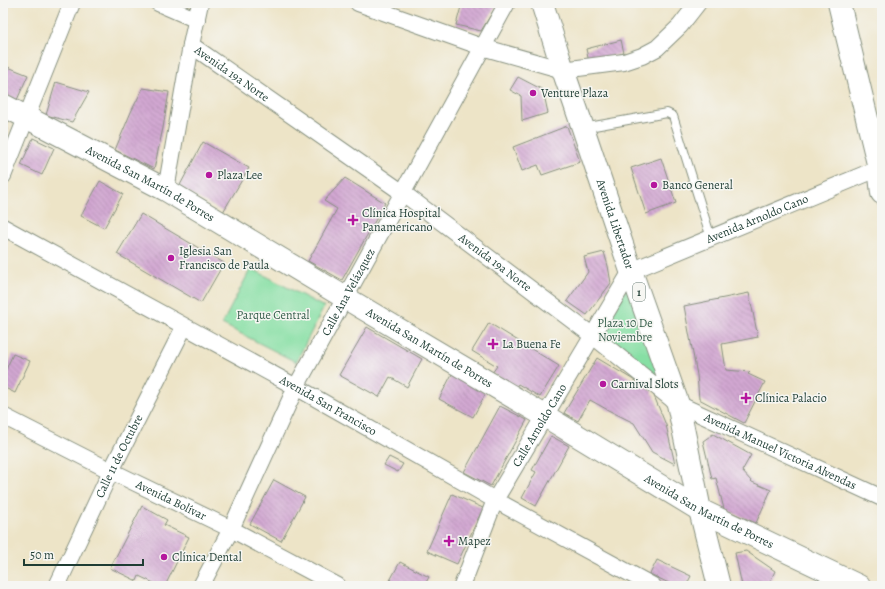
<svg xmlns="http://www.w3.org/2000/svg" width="885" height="589" viewBox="0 0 885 589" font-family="Alegreya,serif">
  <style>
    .park { fill: #87dfa4; stroke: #538e6c }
    .building { fill: url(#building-back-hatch) }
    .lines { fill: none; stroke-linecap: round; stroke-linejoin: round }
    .lane-casing { stroke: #86907e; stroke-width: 10 }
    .street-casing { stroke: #86907e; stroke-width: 18 }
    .secondary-casing { stroke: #86907e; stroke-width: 24 }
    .highway-casing { stroke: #86907e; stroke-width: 24 }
    .lane { stroke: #fff; stroke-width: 8 }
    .street { stroke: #fff; stroke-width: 16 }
    .secondary { stroke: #fff; stroke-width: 22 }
    .highway { stroke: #fff; stroke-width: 22 }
    .poi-dot { fill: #b5179e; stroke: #f6f6f2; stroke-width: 1.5 }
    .labels { text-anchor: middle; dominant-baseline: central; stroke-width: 3; stroke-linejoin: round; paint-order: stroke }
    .shield { fill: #f6f6f2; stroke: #60746d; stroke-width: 1 }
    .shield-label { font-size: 11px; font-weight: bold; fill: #1f3d34 }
    .street-label { font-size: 12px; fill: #1f3d34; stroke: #f6f6f2 }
    .poi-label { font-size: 12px; fill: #1f3d34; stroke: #f6f6f2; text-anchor: start }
    .park-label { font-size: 12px; fill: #345d4a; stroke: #f6f6f2 }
  </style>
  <defs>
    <pattern id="building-back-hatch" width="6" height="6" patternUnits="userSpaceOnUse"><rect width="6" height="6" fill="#d2a7d2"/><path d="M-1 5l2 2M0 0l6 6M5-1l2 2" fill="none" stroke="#aa89ab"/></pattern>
  </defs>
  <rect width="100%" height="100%" fill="#f6f6f2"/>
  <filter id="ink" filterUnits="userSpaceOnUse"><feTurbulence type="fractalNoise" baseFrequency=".025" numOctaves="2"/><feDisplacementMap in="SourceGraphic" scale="8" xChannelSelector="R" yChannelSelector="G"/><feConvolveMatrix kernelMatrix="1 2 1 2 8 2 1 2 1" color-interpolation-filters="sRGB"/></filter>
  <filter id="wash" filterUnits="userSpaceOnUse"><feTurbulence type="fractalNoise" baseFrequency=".012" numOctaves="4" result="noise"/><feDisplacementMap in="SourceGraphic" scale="16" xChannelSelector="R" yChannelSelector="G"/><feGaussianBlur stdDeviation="0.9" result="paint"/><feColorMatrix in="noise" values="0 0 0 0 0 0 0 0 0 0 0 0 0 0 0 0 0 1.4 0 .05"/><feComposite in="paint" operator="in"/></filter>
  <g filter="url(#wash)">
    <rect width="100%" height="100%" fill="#ede4c7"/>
    <path class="park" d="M251,268l73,39 -28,55 -74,-38z
      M628,286l36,101 -64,-53z"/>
    <g id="blocks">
      <path class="building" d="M462,3h36l-17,28 -25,-6z
        M621,40l3,13 -35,9 -3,-13z
        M3,65l25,10 -11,25 -14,-6z
        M518,77l25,13 5,23 -26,8 -1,-25 -11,-6z
        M56,82l33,10 -17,30 -26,-7z
        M143,88l26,4 -6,36 -9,41 -39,-19 16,-38z
        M567,126l13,36 -38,13 -4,-10 -16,6 -9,-24z
        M3,127l5,2 -5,13z
        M33,138l21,10 -12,27 -21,-10z
        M203,142l46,26 -26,44 -44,-25z
        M661,158l15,45 -30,11 -15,-46z
        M345,178l40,25 -43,77 -34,-19 29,-52 -13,-8z
        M100,181l23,13 -19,34 -23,-12z
        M141,214l83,49 -23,40 -84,-49z
        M604,252l4,14 3,17 -24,32 -20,-14 21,-29 -4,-15z
        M749,293l9,44 -36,7 4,26 24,2 -2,2 17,8 -21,41 -45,-24 -2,-24 -13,-69z
        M489,323l70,43 -19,31 -22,-13 -2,3 -24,-14 5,-7 -25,-15z
        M367,327l55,32 -15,28 -17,-10 -11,20 -40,-22z
        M13,354l17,7 -15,32 -12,-6v-11z
        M597,358l55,33 14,34 9,39 -23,-12 -18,-29 -26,-13 -18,-10 -12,21 -14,-8z
        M452,374l34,19 -13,24 -34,-18z
        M500,406l27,14 -36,66 -27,-14z
        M713,434l38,21 -9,16 10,11 19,8 -15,33 -32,-14 -8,-31 -4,1 -9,-38z
        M551,436l18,10 -33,60 -14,-8 14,-26 -4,-2z
        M389,457l14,7 -5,8 -14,-7z
        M274,480l31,17 -24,44 -31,-17z
        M452,494l31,14 -26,56 -30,-13z
        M142,506l25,14 -3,5 25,12 -24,49h-5l-21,-10 -2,5 -27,-13z
        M746,551l29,20 -5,11 -1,4h-27l-7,-33z
        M657,560l34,16 -5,10h-11l-25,-12z
        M400,562l29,15 -5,9h-37z"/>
    </g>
  </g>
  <g filter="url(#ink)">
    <use href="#blocks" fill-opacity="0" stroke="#86907e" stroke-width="1"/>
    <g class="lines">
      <g class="lane-casing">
        <path id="lane" d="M583,128l84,-15 6,3 38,122"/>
      </g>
      <g class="street-casing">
        <g id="street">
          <path d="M158,3l39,17"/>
          <path d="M358,3l124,44 81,23 61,-8 18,-6 15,-8 23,-22 18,-23"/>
          <path id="s1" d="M191,45l212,148 190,143 85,68 204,94"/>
          <path d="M3,176l69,-173"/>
          <path d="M166,190l25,-145 9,-42"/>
          <path id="s2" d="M3,227l293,160 199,113 158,86"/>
          <path id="s3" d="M3,416l108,55 120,58 107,57"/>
          <path id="s4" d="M57,586l54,-115 73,-144"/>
          <path id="s5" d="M201,586l30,-57 65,-142 211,-384"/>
          <path id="s6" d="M462,586l33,-86 136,-229 251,-104"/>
        </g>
      </g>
      <g class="secondary-casing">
        <g id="secondary">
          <path id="s7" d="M3,105l163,85 178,107 201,119 155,94 159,76"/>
        </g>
      </g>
      <g class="highway-casing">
        <g id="highway">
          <path id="s8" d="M542,3l21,67 20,58 48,143 47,133 22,106 19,76"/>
          <path d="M839,3l40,165 3,25"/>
        </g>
      </g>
      <use href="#lane" class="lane"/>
      <use href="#street" class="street"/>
      <use href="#secondary" class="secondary"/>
      <use href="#highway" class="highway"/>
    </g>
  </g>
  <g class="poi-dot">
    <circle cx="533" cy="93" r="4"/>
    <circle cx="209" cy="175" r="4"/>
    <circle cx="654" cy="185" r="4"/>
    <path d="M351 214h4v4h4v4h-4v4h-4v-4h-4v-4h4z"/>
    <circle cx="171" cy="258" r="4"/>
    <path d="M491 338h4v4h4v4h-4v4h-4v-4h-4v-4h4z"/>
    <circle cx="603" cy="384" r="4"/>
    <path d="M744 392h4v4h4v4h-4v4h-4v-4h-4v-4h4z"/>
    <path d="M447 535h4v4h4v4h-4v4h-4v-4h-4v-4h4z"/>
    <circle cx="164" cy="557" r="4"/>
  </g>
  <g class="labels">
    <rect class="shield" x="633" y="283" width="12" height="18" rx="3"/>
    <g class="shield-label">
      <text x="639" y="292">1</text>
    </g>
    <g class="street-label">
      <text stroke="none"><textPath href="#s1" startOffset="50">Avenida 19a Norte</textPath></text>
      <text stroke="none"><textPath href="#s7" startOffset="167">Avenida San Martín de Porres</textPath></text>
      <text stroke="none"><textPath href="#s6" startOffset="495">Avenida Arnoldo Cano</textPath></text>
      <text stroke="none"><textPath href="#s8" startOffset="233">Avenida Libertador</textPath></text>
      <text stroke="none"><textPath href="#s1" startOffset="374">Avenida 19a Norte</textPath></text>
      <text stroke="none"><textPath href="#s5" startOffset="329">Calle Ana Velázquez</textPath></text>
      <text stroke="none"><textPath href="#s7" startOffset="491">Avenida San Martín de Porres</textPath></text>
      <text stroke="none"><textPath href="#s2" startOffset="371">Avenida San Francisco</textPath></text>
      <text stroke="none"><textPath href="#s6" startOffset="179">Calle Arnoldo Cano</textPath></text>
      <text stroke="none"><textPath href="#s1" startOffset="718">Avenida Manuel Victoria Alvendas</textPath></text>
      <text stroke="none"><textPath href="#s4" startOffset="144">Calle 11 de Octubre</textPath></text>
      <text stroke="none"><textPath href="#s3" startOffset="188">Avenida Bolívar</textPath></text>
      <text stroke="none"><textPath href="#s7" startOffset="815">Avenida San Martín de Porres</textPath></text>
    </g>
    <g class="poi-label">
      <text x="541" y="93">Venture Plaza</text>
      <text x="217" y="175">Plaza Lee</text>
      <text x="662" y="185">Banco General</text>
      <text x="362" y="213">Clínica Hospital<tspan x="362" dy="14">Panamericano</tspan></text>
      <text x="179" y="251">Iglesia San<tspan x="179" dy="14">Francisco de Paula</tspan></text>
      <text x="502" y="344">La Buena Fe</text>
      <text x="611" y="384">Carnival Slots</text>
      <text x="755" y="398">Clínica Palacio</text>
      <text x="458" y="541">Mapez</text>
      <text x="172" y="557">Clínica Dental</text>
    </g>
    <g class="park-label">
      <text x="273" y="315">Parque Central</text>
      <text x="625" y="323">Plaza 10 De<tspan x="625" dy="14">Noviembre</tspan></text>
    </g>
  </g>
  <rect width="885" height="589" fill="none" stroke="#f6f6f2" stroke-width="16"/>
  <path d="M24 559v6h119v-6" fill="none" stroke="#1f3d34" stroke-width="2"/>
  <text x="30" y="559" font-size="12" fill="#1f3d34" stroke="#f6f6f2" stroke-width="3" paint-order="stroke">50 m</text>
</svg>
